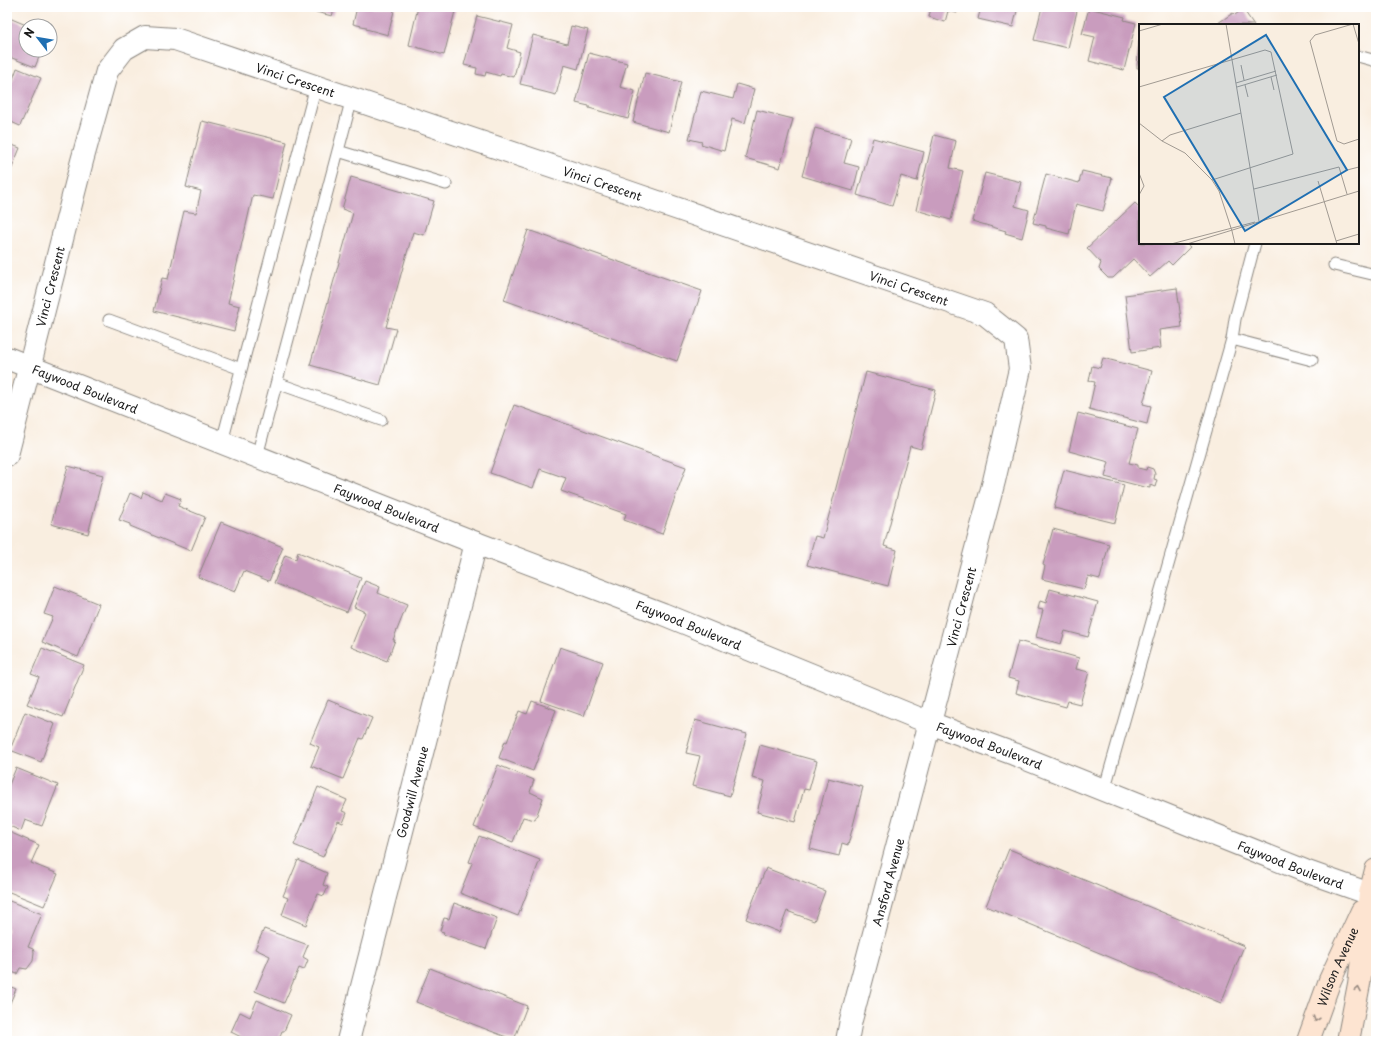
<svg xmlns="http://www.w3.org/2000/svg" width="1383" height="1048" viewBox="0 0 1383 1048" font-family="'Playpen Sans',sans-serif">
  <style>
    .building { fill: #c99cbe }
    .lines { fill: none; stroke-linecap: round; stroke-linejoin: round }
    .service-casing { stroke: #8a857e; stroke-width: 13 }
    .minor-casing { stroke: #8a857e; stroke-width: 24 }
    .secondary-casing { stroke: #8a857e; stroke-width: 24 }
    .service { stroke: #fff; stroke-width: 11 }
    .minor { stroke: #fff; stroke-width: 22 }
    .secondary { stroke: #fde4d1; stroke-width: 22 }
    .oneway { stroke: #988a80 }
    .labels { text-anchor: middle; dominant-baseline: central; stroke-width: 3; stroke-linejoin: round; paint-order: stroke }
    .street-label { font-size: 12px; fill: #1c1c1c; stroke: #fff }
    .inset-road { fill: none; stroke: #a19a92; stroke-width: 1 }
    .view { fill: #1f6fb2; fill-opacity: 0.15; stroke: #1f6fb2; stroke-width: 2 }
    .inset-edge { fill: none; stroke: #1c1c1c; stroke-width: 2 }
  </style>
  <rect width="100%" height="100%" fill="#fff"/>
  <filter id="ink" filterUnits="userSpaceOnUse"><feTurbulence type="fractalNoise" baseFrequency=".025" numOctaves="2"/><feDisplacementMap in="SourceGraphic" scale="8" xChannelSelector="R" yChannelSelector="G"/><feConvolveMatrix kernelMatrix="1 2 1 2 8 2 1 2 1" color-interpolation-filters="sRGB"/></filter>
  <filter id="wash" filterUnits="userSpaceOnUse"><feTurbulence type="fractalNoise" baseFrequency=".012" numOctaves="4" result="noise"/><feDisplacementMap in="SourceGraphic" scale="16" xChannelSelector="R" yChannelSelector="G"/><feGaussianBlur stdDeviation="0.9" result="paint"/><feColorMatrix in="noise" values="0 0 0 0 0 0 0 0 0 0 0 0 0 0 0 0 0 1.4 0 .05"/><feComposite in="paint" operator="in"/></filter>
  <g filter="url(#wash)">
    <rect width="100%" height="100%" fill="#f9eee0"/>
    <g id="blocks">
      <path class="building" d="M304,7h31l-3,9 -16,-4v-1z
        M357,7h38l-7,28 -22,-6v-2l-13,-3z
        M418,7h38l-12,48 -35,-10z
        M931,7h27l-1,6 -9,-2 -3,11 -16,-5z
        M981,7h37l-5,20 -35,-8z
        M1042,7h36l-10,41 -34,-8z
        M1089,8l36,9 -1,3 12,3 -12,47 -35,-9 6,-24 -13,-3z
        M1243,9l11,16h-39l18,-12 2,2z
        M477,16l36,9 -6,23 13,4 -6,25 -13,-3 -1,2 -14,-4 -1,4 -9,-2 1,-6 -13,-3z
        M7,17l19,8v25h16l-7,17 -28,-11z
        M571,26l17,4 -10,39 -14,-4 -8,30 -23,-6v-2l-13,-3 13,-49 34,9z
        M1139,40h1v28h-3z
        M589,53l38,10 -7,24 15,4 -7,28 -39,-11v-2l-13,-3z
        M17,68l24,10 -21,48 -13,-6v-40l5,2z
        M645,73l36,9 -12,50 -36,-10z
        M737,84l17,5 -9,34 -13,-4 -8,32 -23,-7 1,-2 -13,-3 12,-48 32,8z
        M757,110l36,9 -13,49 -35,-10z
        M202,121l85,21 -14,57 -20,-4 -25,108 12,3 -6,25 -80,-20 8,-33 6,1 16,-68 12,2 5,-22 -15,-4z
        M815,128l36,10 -7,25 15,4 -6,24 -51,-15z
        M934,135l22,6 -6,27 13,3 -12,49 -35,-10z
        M873,138l51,14 -7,29 -16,-5 -9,30 -35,-11z
        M7,143l13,5 -13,32z
        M1082,171l30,7 -9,33 -27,-7 -7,30 -23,-6v-2l-13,-3 13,-49 33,9z
        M985,173l36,9 -6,24 14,4 -7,28 -17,-5 1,-2 -34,-10z
        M351,177l83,24 -10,34 -11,-3 -27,95 10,2 -16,56 -70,-20 43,-152 -11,-4z
        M1135,203l5,5v35h46l4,4 -18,18 -4,-4 -18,16 -17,-18 -20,19h-5l-9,-9 2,-6 -14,-15z
        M7,205l4,2 -4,11z
        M528,230l174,61 -25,70 -173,-61z
        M1177,288l5,39 -23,3 2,18 -29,4 -7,-57z
        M1103,358l49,13 -9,33 8,2 -4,18 -58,-15 6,-27 -6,-1 3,-15 8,2z
        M866,372l70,18 -15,59 -11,-3 -26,100 13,4 -9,36 -81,-21 8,-29 8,2z
        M514,405l172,62 -24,67 -38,-14 2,-6 -65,-23 5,-13 -26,-9 -7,19 -43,-15z
        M1078,413l60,16 -9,34 9,2v3l8,2 1,-3 6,2 2,5 -1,5 3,1 -2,7 -5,-2v3l-6,-1 -39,-10 4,-15 -40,-11z
        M68,466l35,9 -15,59 -37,-10 6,-21 1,1z
        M1064,470l60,15 -9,38 -61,-15z
        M143,492l19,8 3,-7 16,6 -3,7 27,11 -14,34 -61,-25v-2l-11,-4 11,-27 11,5z
        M221,522l62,25 -14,34 -25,-10 -9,21 -37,-15z
        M1053,529l56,15 -9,35 -12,-3 -4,13 -42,-10 3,-13 -2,-1z
        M298,552l63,26 -14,34 -73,-29 11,-28 11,4z
        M365,581l15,6 -2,6 29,12 -14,35h2l-8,21 -36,-14 14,-35 -11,-5z
        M55,586l44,18 -21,53 -36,-15 11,-25 -9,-3z
        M1050,589l48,13 -10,35 -23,-6 -4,13 -25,-7 7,-27 -5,-1 2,-8 6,2z
        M1018,641l61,17 -3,11 13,3 -9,32 -12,-3 -2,6 -50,-14 3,-12 -11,-3z
        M560,647l43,15 -19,54 -43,-15z
        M42,648l42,17 -21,52 -23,-9v1l-13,-5 12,-27 -8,-3z
        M328,700l44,18 -9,21 -3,-1 -17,41 -32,-13 8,-19 -9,-4z
        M532,701l24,9 -23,61 -34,-13 6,-17 2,1 12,-31 8,3z
        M25,712l30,12 -14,38 -31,-12z
        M695,720l52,14 -17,62 -38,-10 8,-30 -14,-3z
        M760,745l57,16 -8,29 -5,-1 -9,33 -38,-10 8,-31 -13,-3z
        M498,765l36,15 -4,12 13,6 -8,22 -12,-3 -10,25 -39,-15z
        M16,768l42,17 -16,41 -17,-6 -4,11 -14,-6v-38h1z
        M828,778l35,9 -15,58 -6,-2 -3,13 -29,-7z
        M318,787l29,13 -5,11 5,2 -4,10 -5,-2 -15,36 -29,-12z
        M7,831l32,14 -8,18 27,11 -14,32 -37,-15z
        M479,836l61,24 -22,56 -58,-23 12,-30 -3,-1z
        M1009,849l235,97 -23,57 -235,-97z
        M298,860l29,13 -4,12 5,2 -4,9 -6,-2 -12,31 -24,-10 6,-17 -5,-2z
        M766,868l59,23 -11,30 -27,-10 -8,21 -33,-13z
        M7,900l35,14 -14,33 5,2 1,3 -1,9 -6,8 -7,-1 -3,6 -10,-4z
        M454,903l43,15 -11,31 -43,-15 1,-2 -4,-1 4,-13 5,1z
        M264,929l44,16 -5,12 5,3 -4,10 -5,-2 -15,35 -29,-12 15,-35 -15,-7z
        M430,968l97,38 -13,34 -98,-38z
        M7,985l9,4 -9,21z
        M257,1000l34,15 -7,16h-2l-4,10h-39l2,-4 -10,-5 9,-20 10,5z"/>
    </g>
  </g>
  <g filter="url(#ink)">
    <use href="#blocks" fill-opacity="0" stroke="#8a857e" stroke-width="1"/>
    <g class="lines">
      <g class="service-casing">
        <path id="service" d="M1358,56l18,5
          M338,151l108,33
          M1334,265l42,10
          M109,320l132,49
          M1232,339l80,21
          M277,383l104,37
          M222,442l94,-356
          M257,456l95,-358
          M1104,791l128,-452 3,-20 20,-76"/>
      </g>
      <g class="minor-casing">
        <g id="minor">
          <path id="s1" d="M7,358l469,185 187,71 267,109 84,31 291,117 65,23"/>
          <path id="s2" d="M7,455l75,-294 25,-90 17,-22 21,-12 30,2 442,149 368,126 31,25 4,30 -26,112 -143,539 -4,21"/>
          <path id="s3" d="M348,1041l128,-498"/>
        </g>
      </g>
      <g class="secondary-casing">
        <g id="secondary">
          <path id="s4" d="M1308,1041l22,-61 32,-69"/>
          <path d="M1348,1041l11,-57 11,-90 6,-24"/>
        </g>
      </g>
      <use href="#service" class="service"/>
      <use href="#minor" class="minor"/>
      <use href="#secondary" class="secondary"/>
    </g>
    <defs><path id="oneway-chevron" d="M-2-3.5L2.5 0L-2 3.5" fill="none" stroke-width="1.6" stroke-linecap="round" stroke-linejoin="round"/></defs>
    <g class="oneway">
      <use href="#oneway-chevron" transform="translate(1358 989) rotate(-79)"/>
      <use href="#oneway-chevron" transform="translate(1316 1019) rotate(109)"/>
    </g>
  </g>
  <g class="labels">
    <g class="street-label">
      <text stroke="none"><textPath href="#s2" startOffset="606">Vinci Crescent</textPath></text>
      <text stroke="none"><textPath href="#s2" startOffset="930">Vinci Crescent</textPath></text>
      <text stroke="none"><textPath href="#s2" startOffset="174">Vinci Crescent</textPath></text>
      <text stroke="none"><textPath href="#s2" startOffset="1254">Vinci Crescent</textPath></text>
      <text stroke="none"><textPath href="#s1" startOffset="84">Faywood Boulevard</textPath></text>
      <text stroke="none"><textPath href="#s1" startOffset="408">Faywood Boulevard</textPath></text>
      <text transform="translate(961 607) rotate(-75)">Vinci Crescent</text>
      <text stroke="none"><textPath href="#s1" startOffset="732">Faywood Boulevard</textPath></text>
      <text stroke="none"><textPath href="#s1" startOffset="1056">Faywood Boulevard</textPath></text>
      <text stroke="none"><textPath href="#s3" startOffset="257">Goodwill Avenue</textPath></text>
      <text stroke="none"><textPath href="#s1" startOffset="1380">Faywood Boulevard</textPath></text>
      <text transform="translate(888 882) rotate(-75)">Ansford Avenue</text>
      <text stroke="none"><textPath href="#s4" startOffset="80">Wilson Avenue</textPath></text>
    </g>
  </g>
  <g transform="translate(1139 24)">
    <rect width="220" height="220" fill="#f9eee0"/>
    <path class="inset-road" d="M87,0l33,197M214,0l-38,11 -5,6 27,100 7,3 15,-5M214,0l6,20M0,7l24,-7M102,41l3,15M132,53l3,13M97,59l40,-12M106,61l3,12M0,63l126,-37 6,2 22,102 -81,26M98,63l40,-12M0,99l23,18 23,12 27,27 7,11 13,40M23,117l8,-6 71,-22M208,146l12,-3M0,149l5,13 -5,9M179,157l19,63M115,165l85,-22 8,27M93,207l3,13M197,217l23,-7M32,220l84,-22M48,220l172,-53"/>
    <path class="view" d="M127,11l81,135 -102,61 -81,-134z"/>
    <rect width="220" height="220" class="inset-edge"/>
  </g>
  <rect width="1383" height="1048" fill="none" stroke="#fff" stroke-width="24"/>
  <g transform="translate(38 38) rotate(301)"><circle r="19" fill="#ffffff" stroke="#a4a4a4"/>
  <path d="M0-3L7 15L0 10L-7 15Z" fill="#1f6fb2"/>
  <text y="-6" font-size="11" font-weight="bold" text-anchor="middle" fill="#1c1c1c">N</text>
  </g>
</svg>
